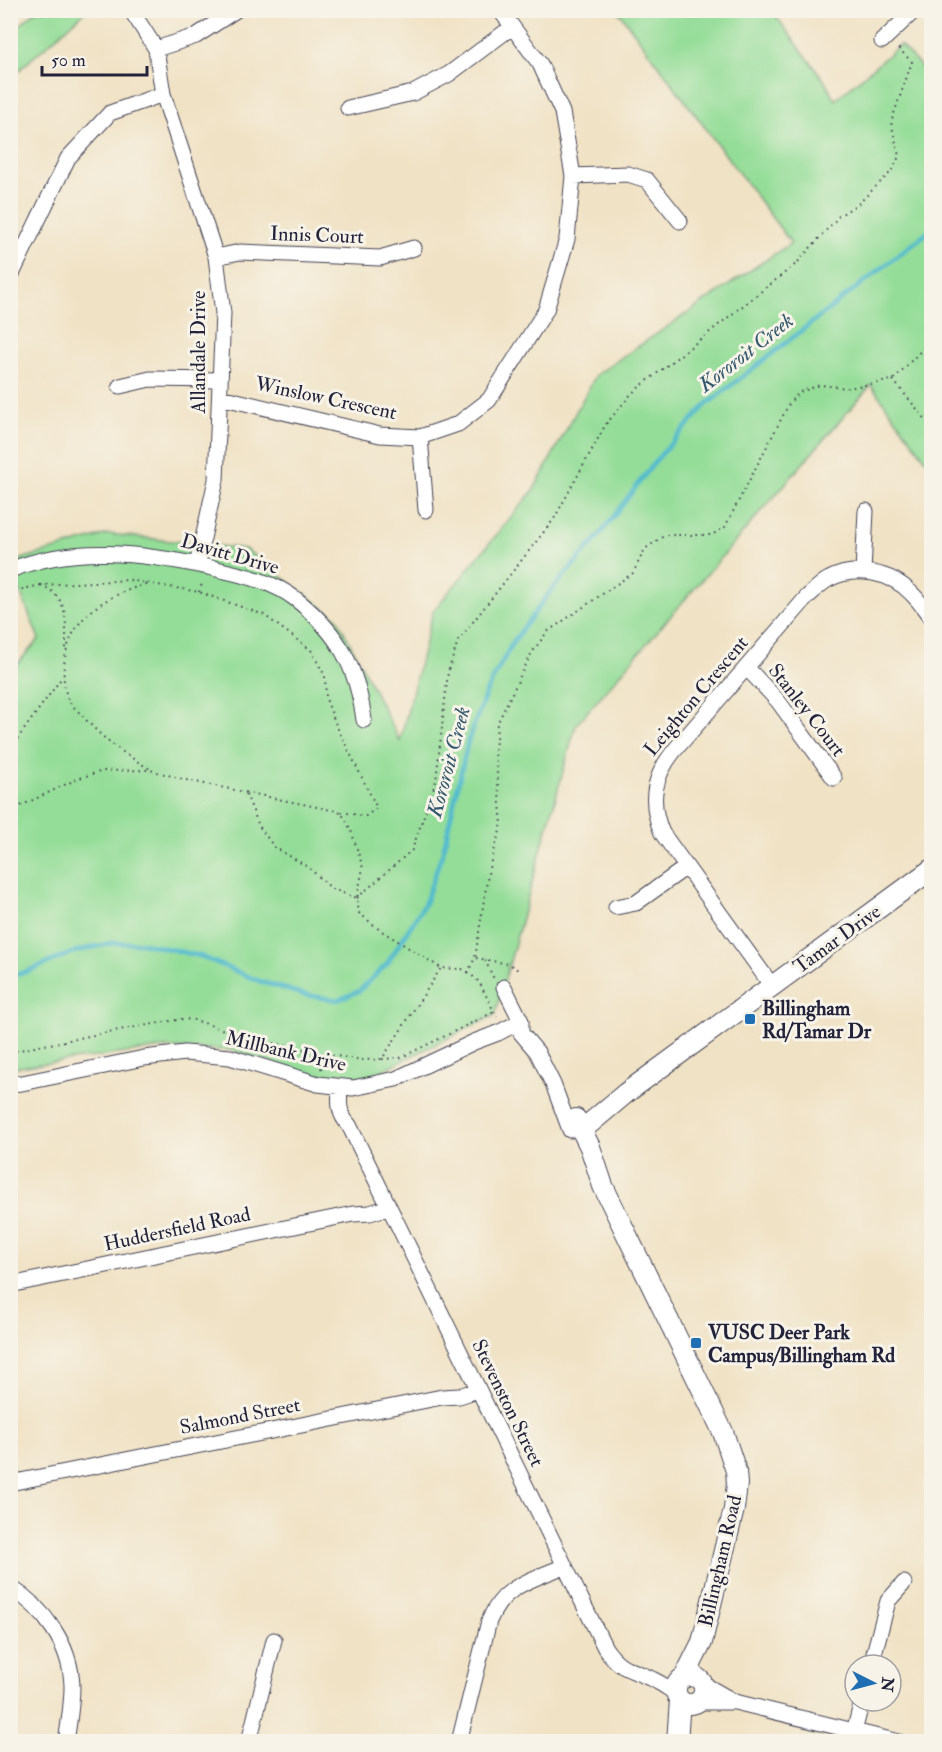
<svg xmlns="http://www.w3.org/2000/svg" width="942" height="1752" viewBox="0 0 942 1752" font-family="'IM FELL Double Pica',serif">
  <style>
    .green { fill: #94dd98; stroke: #5b806a; stroke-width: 1.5 }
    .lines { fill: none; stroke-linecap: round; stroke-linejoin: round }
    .stream { stroke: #51bace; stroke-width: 4.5 }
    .minor-casing { stroke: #413f50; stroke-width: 17 }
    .tertiary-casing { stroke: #413f50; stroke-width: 22 }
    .path { stroke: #413f50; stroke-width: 2; stroke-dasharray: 1.5 4.5; stroke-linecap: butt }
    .minor { stroke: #fff; stroke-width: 15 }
    .tertiary { stroke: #fff; stroke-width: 20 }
    .poi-dot { fill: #1f6fb2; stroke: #f7f3e8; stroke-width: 2 }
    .labels { text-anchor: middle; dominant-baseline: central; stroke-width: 6; stroke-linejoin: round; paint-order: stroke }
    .street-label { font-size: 20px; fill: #22223b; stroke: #f7f3e8 }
    .poi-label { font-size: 20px; font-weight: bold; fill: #22223b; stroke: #f7f3e8; text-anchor: start }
    .water-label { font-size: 21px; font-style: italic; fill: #32576e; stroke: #f7f3e8 }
  </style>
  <rect width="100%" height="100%" fill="#f7f3e8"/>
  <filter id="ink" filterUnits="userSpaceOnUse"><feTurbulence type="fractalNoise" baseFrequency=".0167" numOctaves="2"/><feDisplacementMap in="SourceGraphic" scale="12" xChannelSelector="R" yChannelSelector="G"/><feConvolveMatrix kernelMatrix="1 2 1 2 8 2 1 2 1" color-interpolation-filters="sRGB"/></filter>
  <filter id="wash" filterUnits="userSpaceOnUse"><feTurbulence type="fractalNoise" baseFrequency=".008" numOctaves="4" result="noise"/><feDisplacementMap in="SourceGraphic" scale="24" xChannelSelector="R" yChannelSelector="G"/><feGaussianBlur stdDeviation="1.35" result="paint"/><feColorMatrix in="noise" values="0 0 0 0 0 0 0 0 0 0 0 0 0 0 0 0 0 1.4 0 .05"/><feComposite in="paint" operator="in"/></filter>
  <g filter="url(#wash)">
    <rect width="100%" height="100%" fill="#f0e2c5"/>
    <path class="green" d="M37,10l49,1 -75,66v-44z
      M618,11h154l52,69 11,20 65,-55 31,32v390l-60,-82 -295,340 -81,290 -126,62 -56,-1 -83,-26 -67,-2 -152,20v-397l28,-32 -28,-70v-7l97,-28 137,15 92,69 63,123 33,-130 100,-120 63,-116 195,-132z"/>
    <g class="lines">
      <path class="stream" d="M10,976l16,-4 48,-20 37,-9h32l57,13 59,25 46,14 33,5 21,-9 28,-27 38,-61 18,-52 25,-110 19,-51 26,-48 37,-50 48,-55 59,-78 49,-54 226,-176"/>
    </g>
  </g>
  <g filter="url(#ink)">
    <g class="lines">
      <g class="minor-casing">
        <path id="minor" d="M131,10l25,39 7,45 53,163 7,56 -7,167 -19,85
          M882,41l33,-31
          M156,49l40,-13 40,-26
          M348,108l65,-15 36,-19 63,-47
          M573,176l55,-2 19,6 33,41
          M216,257l24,-5 140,6 34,-10
          M10,278l58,-120 42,-45 53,-19
          M120,386l30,-7 69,1
          M220,397l160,38 40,2 38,-13 31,-24 57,-90 21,-71 6,-63 -11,-64 -22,-48 -40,-54
          M420,437l6,73
          M10,570c65,-26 132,-17 198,-3 30,7 64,13 89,33 42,34 60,67 67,120
          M863,572l3,-61
          M747,668l31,33 56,77
          M616,907l20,-4 49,-35
          M772,986l-110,-153c-13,-31 -9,-56 12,-82l133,-154c7,-6 14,-14 22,-18 26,-14 62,-7 82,14 8,7 14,17 21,26
          M504,987l17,34v12l16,19 16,32 17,46
          M10,1084l12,-1 122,-25 41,-5 45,4 88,27 35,4 43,-9 78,-37 24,-9 23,-12
          M340,1088c-1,14 -2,26 9,37l256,523c16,23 25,20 47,31 9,4 17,10 25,15
          M10,1285l343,-71 17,-1 19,-6
          M10,1483l432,-86 17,-1 19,-6
          M10,1587c34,21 61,58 62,99 0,18 -3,37 -6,56
          M871,1665l17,-64 16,-18
          M703,1684l30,17
          M698,1702h37l164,40
          M854,1732l8,-31
          M249,1742l25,-102
          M459,1742l30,-121c15,-37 42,-40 75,-55"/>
      </g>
      <g class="tertiary-casing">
        <path id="tertiary" d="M576,1119l14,28 13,39 120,246 13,39 1,13 -3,25 -32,133 -18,36
          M582,1130l44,-37 306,-224
          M676 1690a14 14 0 1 1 28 0a14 14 0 1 1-28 0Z
          M677,1742l3,-42"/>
      </g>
      <path class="path" d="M893,380l39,47
        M146,584c-43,13 -77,33 -82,81 -1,11 0,27 5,36 3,5 9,10 13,14 19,23 42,39 68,54
        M10,592l31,-7
        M199,592l4,-11
        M66,648c0,-27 3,-51 -25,-63l88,-5 70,12 65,23 47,35 14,26 1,23 10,26 41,83 -11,8 -25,-4
        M10,749l53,-73
        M246,794l13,32 15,21 34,20 24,22 25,9
        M10,811l69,-33 24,-7 47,-1 36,10 155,32 10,18 12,38 -6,30 2,15 21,17 61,38 21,1 6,3 7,-14 14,-90 13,-44 -7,-71 2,-29 34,-70 16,-22 86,-59 12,-24 20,-14h47l13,-8 65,-125 10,-10 20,-7 28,3 45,-8 39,-41
        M357,898l55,-48 24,-69 12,-109 10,-31 96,-122 52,-95 26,-31 164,-129 43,-48 20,-13 34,-33 6,-14 -8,-34 21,-60 -15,-15
        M476,958l33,6 12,8
        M485,960l9,19
        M468,972l11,10 18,35
        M10,1052l114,-23 59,-10 12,1 47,16 82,18 38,6 20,-1 59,-91
        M382,1059l18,-1 94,-46
        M321,1069l3,-15"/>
      <use href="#minor" class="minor"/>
      <use href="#tertiary" class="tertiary"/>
    </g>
  </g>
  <g class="poi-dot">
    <rect x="744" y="1013" width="12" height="12" rx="3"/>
    <rect x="690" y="1337" width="12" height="12" rx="3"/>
  </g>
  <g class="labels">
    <g class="street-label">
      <text transform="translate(317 235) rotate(2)">Innis Court</text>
      <text transform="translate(198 352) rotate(-90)">Allandale Drive</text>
      <text transform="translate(326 398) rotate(12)">Winslow Crescent</text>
      <text transform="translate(230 554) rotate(16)">Davitt Drive</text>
      <text transform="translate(696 696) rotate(-50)">Leighton Crescent</text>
      <text transform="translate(807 710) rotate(52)">Stanley Court</text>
      <text transform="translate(837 939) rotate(-36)">Tamar Drive</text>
      <text transform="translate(286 1051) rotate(13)">Millbank Drive</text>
      <text transform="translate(177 1229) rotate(-12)">Huddersfield Road</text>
      <text transform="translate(508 1403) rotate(64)">Stevenston Street</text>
      <text transform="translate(240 1416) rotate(-11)">Salmond Street</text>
      <text transform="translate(720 1561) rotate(-77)">Billingham Road</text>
    </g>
    <g class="poi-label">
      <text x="762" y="1008">Billingham<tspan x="762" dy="23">Rd/Tamar Dr</tspan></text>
      <text x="708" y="1332">VUSC Deer Park<tspan x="708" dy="23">Campus/Billingham Rd</tspan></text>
    </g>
    <g class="water-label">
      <text transform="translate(746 353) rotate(-38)">Kororoit Creek</text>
      <text transform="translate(449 762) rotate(-75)">Kororoit Creek</text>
    </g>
  </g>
  <rect width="942" height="1752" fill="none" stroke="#f7f3e8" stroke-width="36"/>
  <g transform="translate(873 1683) rotate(96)"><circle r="28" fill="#f7f3e8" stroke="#a29fa3" stroke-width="1.5"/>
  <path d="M0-4.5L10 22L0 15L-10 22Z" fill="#1f6fb2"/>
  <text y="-9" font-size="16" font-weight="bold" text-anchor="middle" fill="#22223b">N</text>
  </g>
  <path d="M42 66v9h105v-9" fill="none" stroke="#22223b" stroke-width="3"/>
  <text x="51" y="66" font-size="18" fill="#22223b" stroke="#f7f3e8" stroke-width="4.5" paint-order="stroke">50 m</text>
</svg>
